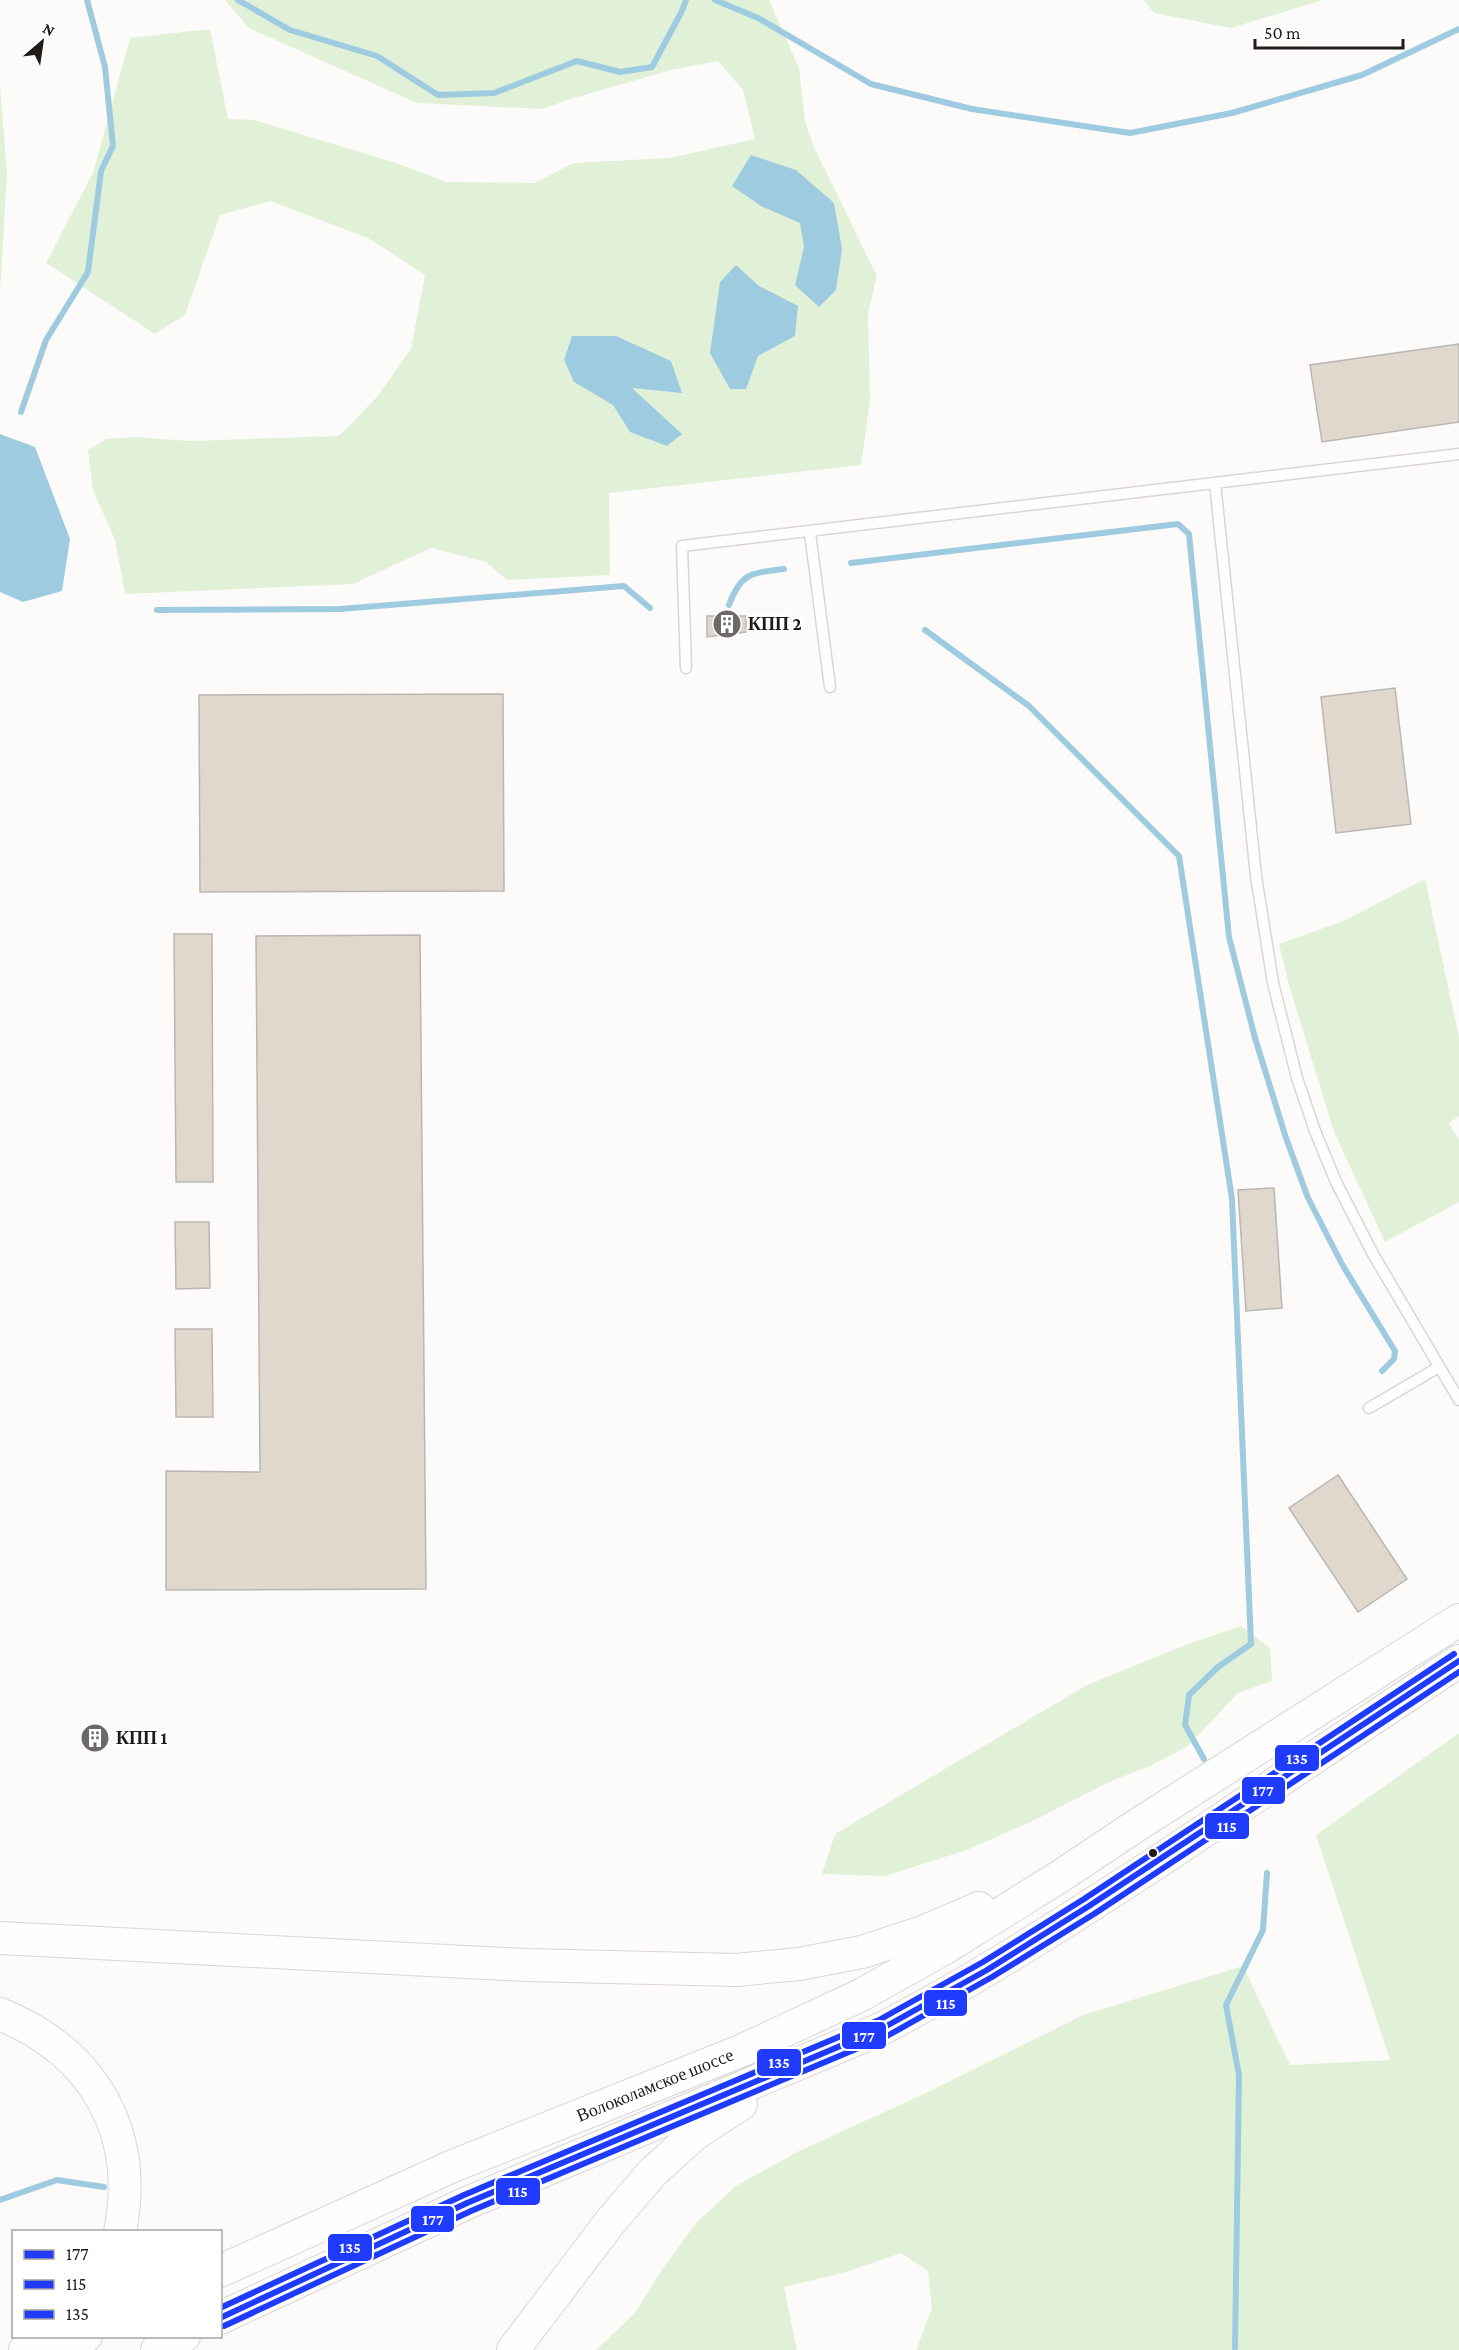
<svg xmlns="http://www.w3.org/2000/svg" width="1459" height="2350" viewBox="0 0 1459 2350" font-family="'Crimson Pro',serif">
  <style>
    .green { fill: #e1f1d7 }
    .water { fill: #9ecbe0 }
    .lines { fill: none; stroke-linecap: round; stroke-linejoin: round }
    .stream { stroke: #9ecbe0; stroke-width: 6 }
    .building { fill: #e0d7cd; stroke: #b9b6b4; stroke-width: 1.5 }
    .lane-casing { stroke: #d9d6d4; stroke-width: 13 }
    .primary-casing { stroke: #d9d6d4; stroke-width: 34 }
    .lane { stroke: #fffefe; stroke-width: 10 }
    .primary { stroke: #fffefe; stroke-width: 32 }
    .bus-1-casing { stroke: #fff; stroke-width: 10 }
    .bus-2-casing { stroke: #fff; stroke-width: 10 }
    .bus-3-casing { stroke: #fff; stroke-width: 10 }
    .bus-1 { stroke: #1f3bff; stroke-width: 6 }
    .bus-2 { stroke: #1f3bff; stroke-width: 6 }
    .bus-3 { stroke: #1f3bff; stroke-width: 6 }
    .bus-dot { fill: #1e1b18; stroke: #fff; stroke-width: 2 }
    .labels { text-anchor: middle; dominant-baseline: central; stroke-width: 4.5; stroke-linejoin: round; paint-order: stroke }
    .poi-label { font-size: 18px; font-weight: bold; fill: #1e1b18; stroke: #fff; text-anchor: start }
    .street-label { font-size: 18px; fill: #1e1b18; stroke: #fff }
    .line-badge { stroke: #fff; stroke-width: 2 }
    .badge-label { font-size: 16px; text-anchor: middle; font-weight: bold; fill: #fff }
  </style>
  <rect width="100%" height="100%" fill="#fdfbf9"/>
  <path class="green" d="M225,0h544l30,68 6,53 8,24 64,131 -9,37 2,87 -9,65 -252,28 1,82 -103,5 -21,-18 -55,-14 -78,36 -228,10 -10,-54 -22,-50 -5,-40 18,-11 29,-2 55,4 149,-5 37,-38 35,-49 14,-74 -57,-37 -98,-37 -50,14 -35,100 -30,19 -109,-71 47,-90 37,-135 80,-9 18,90 26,1 139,42 54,20 88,1 38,-20 96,-5 86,-19 -12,-49 -25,-29 -47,9 -104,30 -24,9 -126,-6 -168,-75z
    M1144,0h179l-92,28 -77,-15z
    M0,84l7,90 -7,120z
    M1425,879l34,159v78l-10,7 10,17v62l-74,40 -51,-110 -45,-147 -10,-41 64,-23z
    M1241,1626l29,22 2,33 -34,12 -50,53 -36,19 -43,17 -76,39 -66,29 -82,26 -63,-2 13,-40 252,-149 101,-41z
    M1459,1733v617h-543l16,-42 -4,-37 -27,-18 -55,19 -62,15 13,63h-201l39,-37 26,-42 36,-49 39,-36 63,-35 125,-57 159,-79 160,-49 47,99 100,-5 -74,-225z"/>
  <path class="water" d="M751,155l45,15 38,33 8,46 -6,41 -17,17 -24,-22 9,-38 -4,-24 -39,-17 -29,-20z
    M736,265l23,21 39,20 -3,30 -37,20 -12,33h-16l-20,-36 10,-71z
    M572,336h44l55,25 11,32 -50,-5 50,46 -15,12 -37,-14 -17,-27 -39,-23 -10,-22z
    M0,434l35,13 35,92 -8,52 -39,11 -23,-10z"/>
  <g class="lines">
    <path class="stream" d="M238,0l52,30 87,26 61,39 56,-2 83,-32 43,11 32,-5 30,-56 4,-11
      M715,0l43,18 113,66 101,25 158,24 102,-20 130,-38 97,-46
      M21,412l25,-72 42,-68 13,-101 12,-25 -8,-79 -18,-67
      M851,563l327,-39 11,10 40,403 26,101 31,100 22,60 35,68 52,85 -1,8 -12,12
      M729,605c12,-33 23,-32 55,-36
      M157,610l183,-1 284,-23 26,22
      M925,630l104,76 150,150 53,343 19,445 -33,23 -29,28 -4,30 19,34
      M0,2200l57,-20 47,7
      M1235,2348l4,-273 -13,-70 37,-75 4,-57"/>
  </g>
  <path class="building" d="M1459,344v78l-137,20 -12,-77z
    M707,616h39v16l-39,5z
    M1395,688l16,136 -75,9 -15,-136z
    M503,694l1,197 -304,1 -1,-197z
    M174,934h38l1,248h-37z
    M420,935l6,654 -260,1v-119l94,1 -4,-536z
    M1274,1188l8,120 -36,3 -8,-121z
    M175,1222h34l1,66 -34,1z
    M175,1329h37l1,88h-37z
    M1338,1475l69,104 -49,33 -69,-104z"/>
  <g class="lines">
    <g class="lane-casing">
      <path id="lane" d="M1215,483l41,393 17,107 24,95 18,53 21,51 37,72 86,146
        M810,533l20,154
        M686,668l-4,-122 777,-92
        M1369,1408l70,-41"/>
    </g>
    <g class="primary-casing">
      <path id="primary" d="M0,1938l526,27 210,5 63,-6 63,-12 61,-20 56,-24
        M0,2014c93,38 140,117 120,218
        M220,2271l233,-105 290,-116 118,-55 84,-47 114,-71 75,-50 325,-207
        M220,2318l247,-115 416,-175c94,-49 184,-107 273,-165 101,-67 202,-135 303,-202
        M25,2350l18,-14
        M58,2350l28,-14
        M157,2350l27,-14
        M513,2350l98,-129 42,-49 42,-38 46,-30"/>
    </g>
    <use href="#lane" class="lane"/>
    <use href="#primary" class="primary"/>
    <g class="bus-1-casing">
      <path id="bus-1" d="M220,2318l247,-115 416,-175 104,-58 102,-64 370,-245"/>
    </g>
    <g class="bus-2-casing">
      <path id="bus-2" d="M224,2326l247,-115 416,-175 105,-59 102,-63 365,-242"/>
    </g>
    <g class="bus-3-casing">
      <path id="bus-3" d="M220,2308l244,-113 415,-175 104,-58 101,-63 370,-245"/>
    </g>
    <use href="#bus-1" class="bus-1"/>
    <use href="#bus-2" class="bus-2"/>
    <use href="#bus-3" class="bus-3"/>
  </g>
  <defs>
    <g id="building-disc" transform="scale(1.5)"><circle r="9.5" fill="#6c6967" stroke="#fff"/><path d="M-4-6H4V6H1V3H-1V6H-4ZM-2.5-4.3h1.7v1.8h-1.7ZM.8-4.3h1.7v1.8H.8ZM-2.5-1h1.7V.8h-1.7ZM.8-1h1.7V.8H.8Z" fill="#fff"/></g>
  </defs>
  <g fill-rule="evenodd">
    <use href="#building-disc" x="727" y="624"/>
    <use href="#building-disc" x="95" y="1738"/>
  </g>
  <circle class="bus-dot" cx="1153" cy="1853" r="5"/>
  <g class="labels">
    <g class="poi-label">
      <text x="748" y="624">КПП 2</text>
      <text x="116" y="1738">КПП 1</text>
    </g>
    <g class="street-label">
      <text transform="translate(655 2085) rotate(-22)">Волоколамское шоссе</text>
    </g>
  </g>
  <g class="line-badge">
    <rect x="1274" y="1744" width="46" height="28" rx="6" fill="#1f3bff"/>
    <rect x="1241" y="1776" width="45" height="29" rx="6" fill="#1f3bff"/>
    <rect x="1204" y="1812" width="46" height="28" rx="6" fill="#1f3bff"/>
    <rect x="923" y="1989" width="45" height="28" rx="6" fill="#1f3bff"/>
    <rect x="841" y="2021" width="46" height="29" rx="6" fill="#1f3bff"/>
    <rect x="756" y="2048" width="46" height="29" rx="6" fill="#1f3bff"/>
    <rect x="495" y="2177" width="46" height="29" rx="6" fill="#1f3bff"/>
    <rect x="410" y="2205" width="45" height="28" rx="6" fill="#1f3bff"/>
    <rect x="327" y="2233" width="46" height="29" rx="6" fill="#1f3bff"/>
  </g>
  <g class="badge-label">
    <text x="1297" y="1764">135</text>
    <text x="1263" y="1796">177</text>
    <text x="1227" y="1832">115</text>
    <text x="946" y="2009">115</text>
    <text x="864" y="2042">177</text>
    <text x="779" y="2068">135</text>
    <text x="518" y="2197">115</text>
    <text x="433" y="2225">177</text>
    <text x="350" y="2253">135</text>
  </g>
  <rect x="12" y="2230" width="210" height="108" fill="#ffffff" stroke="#a5a4a3" stroke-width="1.5"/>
  <rect x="24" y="2250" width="30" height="9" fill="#1f3bff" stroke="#a5a4a3" stroke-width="1.5"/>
  <text x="66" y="2260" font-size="18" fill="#1e1b18">177</text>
  <rect x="24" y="2280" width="30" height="9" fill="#1f3bff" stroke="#a5a4a3" stroke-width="1.5"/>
  <text x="66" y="2290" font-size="18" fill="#1e1b18">115</text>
  <rect x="24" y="2310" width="30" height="9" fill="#1f3bff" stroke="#a5a4a3" stroke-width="1.5"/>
  <text x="66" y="2320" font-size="18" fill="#1e1b18">135</text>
  <g transform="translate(42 42) rotate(29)" stroke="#ffffff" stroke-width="4.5" paint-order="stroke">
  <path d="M0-4.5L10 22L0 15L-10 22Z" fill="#1e1b18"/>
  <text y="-9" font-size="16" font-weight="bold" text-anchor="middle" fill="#1e1b18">N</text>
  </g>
  <path d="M1255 39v9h148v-9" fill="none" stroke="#1e1b18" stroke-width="3"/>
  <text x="1264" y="39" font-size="18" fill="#1e1b18" stroke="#ffffff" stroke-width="4.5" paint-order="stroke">50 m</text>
</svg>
